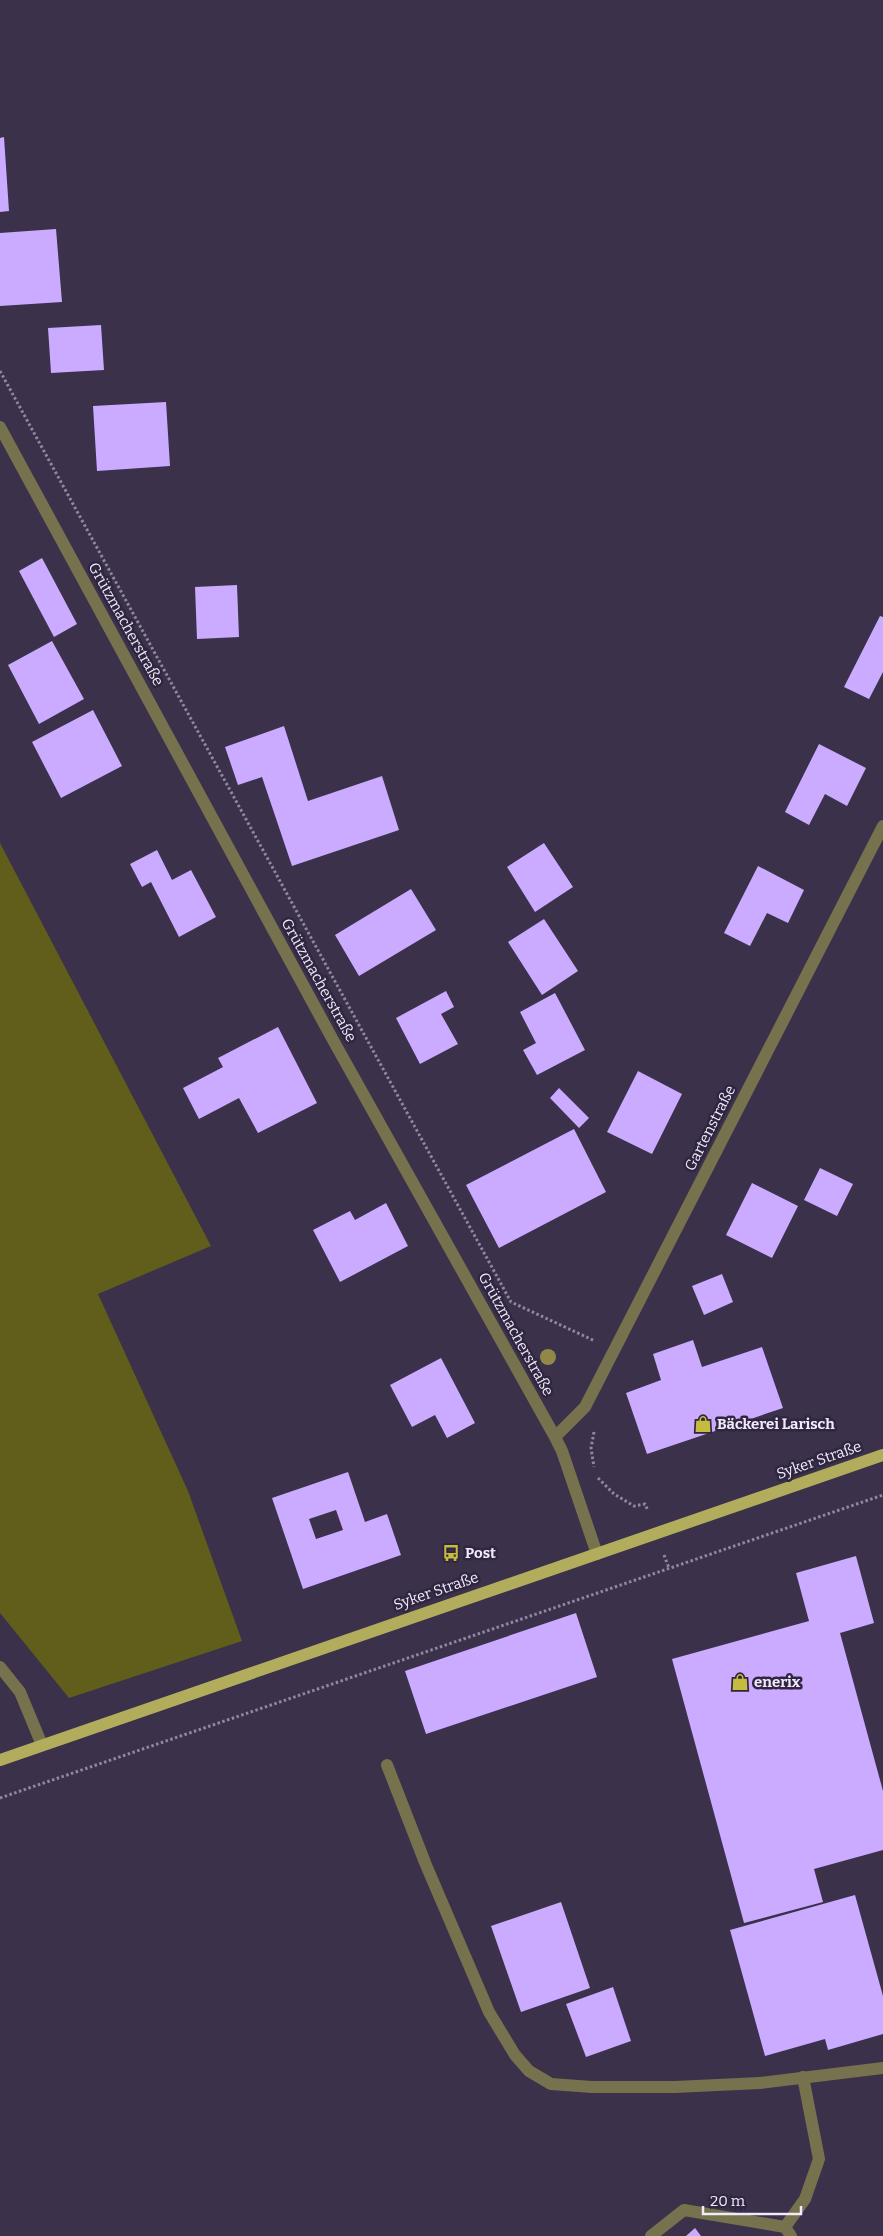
<svg xmlns="http://www.w3.org/2000/svg" width="883" height="2236" viewBox="0 0 883 2236" font-family="Bitter,serif">
  <style>
    .green { fill: #615d1a }
    .building { fill: #cbabff; fill-rule: evenodd }
    .lines { fill: none; stroke-linecap: round; stroke-linejoin: round }
    .path { stroke: #90889f; stroke-width: 3; stroke-dasharray: 2.5 2.5; stroke-linecap: butt }
    .lane { stroke: #75724d; stroke-width: 12 }
    .street { stroke: #75724d; stroke-width: 12 }
    .primary { stroke: #b2ad5c; stroke-width: 12 }
    .tree { fill: #918749 }
    .labels { text-anchor: middle; dominant-baseline: central; stroke-width: 5; stroke-linejoin: round; paint-order: stroke }
    .street-label { font-size: 15px; fill: #f0eafc; stroke: #302640 }
    .poi-label { font-size: 15px; font-weight: bold; fill: #f0eafc; stroke: #302640; text-anchor: start }
  </style>
  <rect width="100%" height="100%" fill="#3b314b"/>
  <path class="green" d="M0,843l211,403 -113,48 90,197 54,150 -173,57 -69,-85z"/>
  <path class="building" d="M4,137l5,74 -9,1v-74z
    M56,229l6,73 -62,4v-73z
    M101,325l3,45 -53,3 -3,-45z
    M166,402l4,64 -73,5 -4,-65z
    M42,558l35,66 -23,13 -35,-66z
    M237,585l2,52 -42,2 -2,-52z
    M880,616l3,1v55l-14,27 -25,-12z
    M52,641l32,58 -45,25 -31,-59z
    M93,710l29,56 -61,32 -29,-56z
    M284,726l24,75 74,-25 17,54 -107,36 -30,-89 -24,8 -13,-38z
    M819,744l47,24 -19,38 -22,-12 -16,31 -24,-13z
    M544,843l29,44 -38,25 -28,-45z
    M157,850l15,30 19,-10 25,47 -37,20 -28,-55 -9,5 -12,-23z
    M758,866l46,24 -16,33 -21,-10 -17,33 -26,-13z
    M411,889l25,41 -77,46 -24,-41z
    M544,919l34,52 -36,24 -34,-53z
    M446,991l8,16 -13,7 17,30 -38,20 -24,-46z
    M555,993l30,57 -48,25 -14,-25 13,-7 -16,-31z
    M278,1027l39,76 -59,30 -19,-35 -40,21 -16,-31 40,-21 -5,-9z
    M638,1071l44,23 -30,60 -45,-22z
    M559,1088l30,30 -10,10 -29,-30z
    M574,1129l32,63 -107,56 -33,-63z
    M820,1168l33,16 -16,32 -33,-16z
    M752,1183l46,23 -26,52 -46,-23z
    M386,1203l22,43 -68,36 -27,-52 37,-19 5,9z
    M722,1274l11,28 -29,13 -12,-29z
    M693,1340l9,27 60,-20 21,61 -136,46 -21,-61 35,-13 -8,-26z
    M441,1358l34,65 -28,15 -12,-23 -23,12 -22,-42z
    M348,1472l17,50 22,-8 14,41 -98,34 -31,-91zM336,1510l7,20 -27,9 -7,-20z
    M856,1556l18,67 -34,10 43,158v59l-69,19 9,33 -79,21 -72,-264 137,-38 -13,-48z
    M576,1613l21,64 -171,57 -21,-63z
    M855,1895l28,101v38l-55,16 -3,-11 -60,17 -35,-126z
    M561,1902l29,86 -69,24 -30,-86z
    M613,1987l18,54 -45,16 -20,-53z
    M695,2228l6,8h-15z"/>
  <g class="lines">
    <path class="path" d="M0,371l511,931 84,39
      M594,1432l-3,16 3,19
      M598,1478l16,16 20,12 11,-2 3,7
      M664,1555l5,13
      M0,1798l883,-303"/>
    <path class="lane" d="M0,1667l20,25 22,53
      M387,1765l39,100 63,147 26,43 14,16 22,13 41,3h83l85,-4
      M651,2236l33,-26 101,17
      M791,2236l-6,-9 20,-28 14,-40 -16,-82"/>
    <path class="street" d="M0,427l333,613 222,397 7,14 35,103
      M555,1437l30,-30 298,-581
      M760,2083l123,-15"/>
    <path class="primary" d="M0,1760l883,-305"/>
  </g>
  <circle class="tree" cx="548" cy="1357" r="8"/>
  <defs>
    <g id="shop-bare" transform="scale(1.35)"><path d="M-5-2.5h2.3a2.7 3.5 0 0 1 5.4 0H5L5.5 6h-11ZM-1.5-2.5h3a1.5 2.3 0 0 0-3 0Z" fill="#c5bc3d" stroke="#302640" stroke-width="2.5" paint-order="stroke"/></g>
    <g id="bus-bare" transform="scale(1.35)"><path d="M-5-6H5V4H4V6H2V4H-2V6H-4V4H-5ZM-3.5-4V0h7V-4ZM-3.5 1.2v1.5H-2V1.2ZM2 1.2v1.5H3.5V1.2Z" fill="#c5bc3d" stroke="#302640" stroke-width="2.5" paint-order="stroke"/></g>
  </defs>
  <g fill-rule="evenodd">
    <use href="#shop-bare" x="703" y="1424"/>
    <use href="#bus-bare" x="451" y="1553"/>
    <use href="#shop-bare" x="740" y="1682"/>
  </g>
  <g class="labels">
    <g class="street-label">
      <text transform="translate(126 624) rotate(61)">Grützmacherstraße</text>
      <text transform="translate(319 980) rotate(61)">Grützmacherstraße</text>
      <text transform="translate(710 1128) rotate(-63)">Gartenstraße</text>
      <text transform="translate(516 1334) rotate(61)">Grützmacherstraße</text>
      <text transform="translate(819 1460) rotate(-19)">Syker Straße</text>
      <text transform="translate(436 1591) rotate(-19)">Syker Straße</text>
    </g>
    <g class="poi-label">
      <text x="717" y="1424">Bäckerei Larisch</text>
      <text x="465" y="1553">Post</text>
      <text x="754" y="1682">enerix</text>
    </g>
  </g>
  <path d="M703 2206v8h98v-8" fill="none" stroke="#f0eafc" stroke-width="2.5"/>
  <text x="710" y="2206" font-size="15" fill="#f0eafc" stroke="#302640" stroke-width="4" paint-order="stroke">20 m</text>
</svg>
